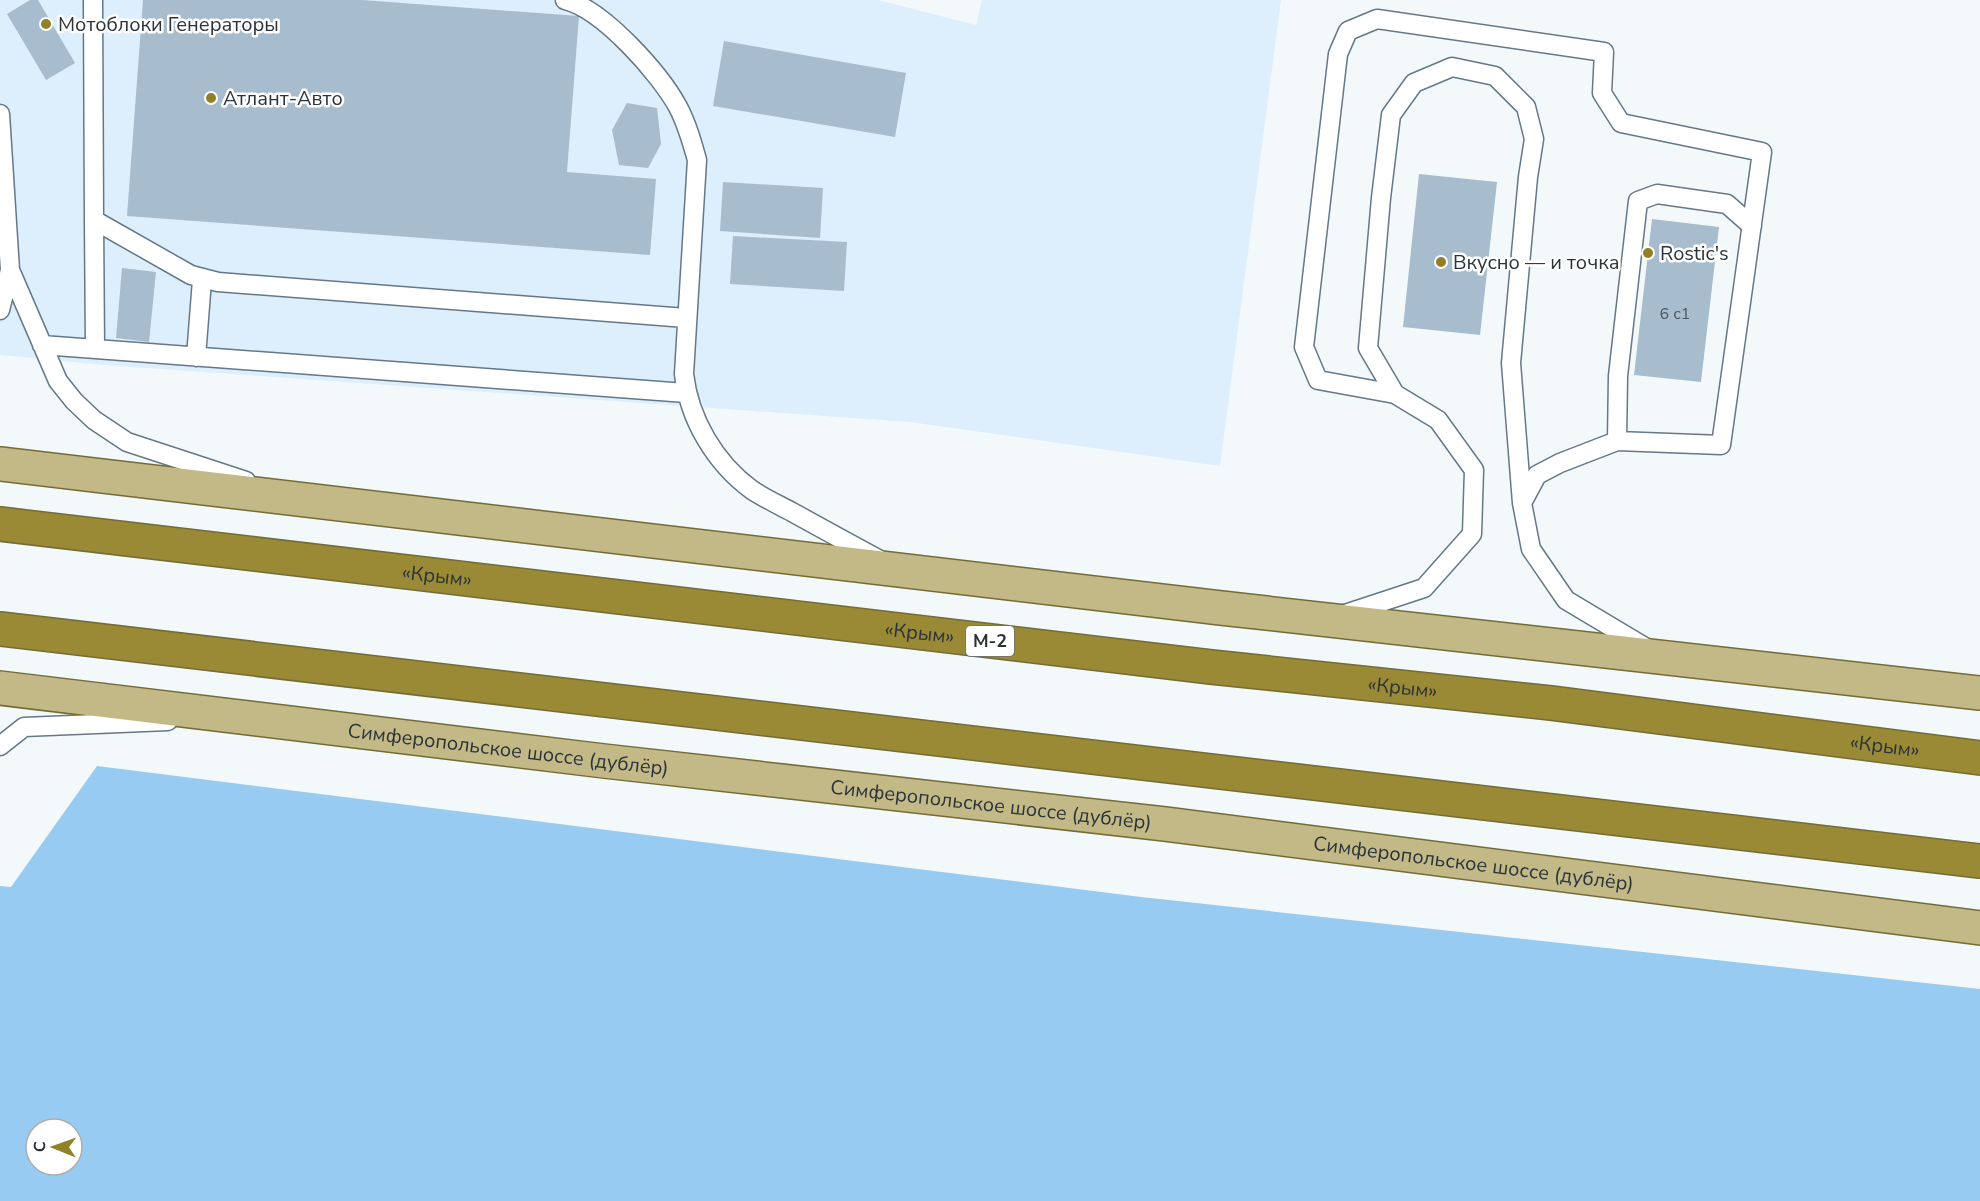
<svg xmlns="http://www.w3.org/2000/svg" width="1980" height="1201" viewBox="0 0 1980 1201" font-family="'Nunito Sans',sans-serif">
  <style>
    .built { fill: #ddeefc }
    .grass { fill: #98cbf2; fill-rule: evenodd }
    .building { fill: #a7bccd }
    .lines { fill: none; stroke-linecap: round; stroke-linejoin: round }
    .lane-casing { stroke: #647887; stroke-width: 21 }
    .primary-casing { stroke: #736c37; stroke-width: 36 }
    .highway-casing { stroke: #736c37; stroke-width: 36 }
    .lane { stroke: #fff; stroke-width: 18 }
    .primary { stroke: #c2b986; stroke-width: 33 }
    .highway { stroke: #9a8a35; stroke-width: 33 }
    .poi-dot { fill: #908027; stroke: #fff; stroke-width: 2 }
    .labels { text-anchor: middle; dominant-baseline: central; stroke-width: 5; stroke-linejoin: round; paint-order: stroke }
    .number-label { font-size: 16px; fill: #4a5660 }
    .shield { fill: #fff; stroke: #6b7176; stroke-width: 1.5 }
    .shield-label { font-size: 18px; font-weight: bold; fill: #2b343b }
    .poi-label { font-size: 20px; fill: #2b343b; stroke: #fff; text-anchor: start }
    .street-label { font-size: 20px; fill: #2b343b; stroke: #fff }
  </style>
  <rect width="100%" height="100%" fill="#f3f8fb"/>
  <path class="built" d="M0,0h878l98,25 6,-25h299l-61,466 -310,-44 -805,-57 -105,-10z"/>
  <path class="grass" d="M97,766l1044,131 839,92v212h-1980v-315l11,1zM36,1129h36v36h-36z"/>
  <path class="building" d="M30,0h8l37,63 -29,17 -39,-66z
    M143,0h219l217,16 -12,156 89,7 -6,76 -523,-39z
    M724,41l182,32 -11,64 -182,-31z
    M627,103l30,5 4,36 -13,24 -29,-3 -7,-35z
    M1419,174l78,8 -17,153 -77,-8z
    M723,182l100,6 -3,50 -100,-7z
    M1652,219l67,8 -18,155 -67,-7z
    M733,236l114,6 -3,49 -114,-7z
    M122,268l34,4 -7,70 -33,-4z"/>
  <g class="lines">
    <g class="lane-casing">
      <path id="lane" d="M93,0l1,220 97,55 27,7 468,36
        M565,0c38,9 95,74 113,107 9,17 14,35 19,53l-13,214c5,45 31,89 68,116 12,8 27,15 40,22 29,16 58,32 88,48
        M0,114l10,156 -10,40
        M94,220l1,129
        M10,270l48,111 16,20 20,19 33,22 119,39
        M42,345l644,48
        M196,357l6,-77
        M1395,394l-27,-46 13,-150 10,-83 23,-32 38,-16 43,9 31,31 8,32 -6,38 -17,186 11,140 9,46 35,51 82,49
        M1617,441l1,-65 20,-175 19,-7 70,10 25,22
        M1342,615l82,-27 48,-54 2,-64 -36,-50 -43,-26 -77,-14 -14,-33 34,-293 10,-23 29,-12 227,33 -2,41 19,30 141,29 -41,293 -104,-4 -57,22 -23,12 -15,28
        M0,746l24,-19 144,-6"/>
    </g>
    <g class="primary-casing">
      <g id="primary">
        <path d="M0,464l1221,144 759,85"/>
        <path id="s1" d="M0,688l604,73 561,63 815,104"/>
      </g>
    </g>
    <g class="highway-casing">
      <g id="highway">
        <path id="s2" d="M0,524l1211,143 340,36 429,55"/>
        <path d="M0,629l1980,232"/>
      </g>
    </g>
    <use href="#lane" class="lane"/>
    <use href="#primary" class="primary"/>
    <use href="#highway" class="highway"/>
  </g>
  <g class="poi-dot">
    <circle cx="46" cy="24" r="6"/>
    <circle cx="211" cy="98" r="6"/>
    <circle cx="1648" cy="253" r="6"/>
    <circle cx="1441" cy="262" r="6"/>
  </g>
  <g class="labels">
    <g class="number-label">
      <text x="1675" y="314">6 с1</text>
    </g>
    <rect class="shield" x="966" y="626" width="48" height="30" rx="4.5"/>
    <g class="shield-label">
      <text x="990" y="641">М-2</text>
    </g>
    <g class="poi-label">
      <text x="58" y="24">Мотоблоки Генераторы</text>
      <text x="223" y="98">Атлант-Авто</text>
      <text x="1660" y="253">Rostic's</text>
      <text x="1453" y="262">Вкусно — и точка</text>
    </g>
    <g class="street-label">
      <text stroke="none"><textPath href="#s2" startOffset="440">«Крым»</textPath></text>
      <text stroke="none"><textPath href="#s2" startOffset="926">«Крым»</textPath></text>
      <text stroke="none"><textPath href="#s2" startOffset="1412">«Крым»</textPath></text>
      <text stroke="none"><textPath href="#s2" startOffset="1898">«Крым»</textPath></text>
      <text stroke="none"><textPath href="#s1" startOffset="512">Симферопольское шоссе (дублёр)</textPath></text>
      <text stroke="none"><textPath href="#s1" startOffset="998">Симферопольское шоссе (дублёр)</textPath></text>
      <text stroke="none"><textPath href="#s1" startOffset="1484">Симферопольское шоссе (дублёр)</textPath></text>
    </g>
  </g>
  <g transform="translate(54 1147) rotate(271)"><circle r="28" fill="#ffffff" stroke="#aaaeb1" stroke-width="1.5"/>
  <path d="M0-4.5L10 22L0 15L-10 22Z" fill="#908027"/>
  <text y="-9" font-size="16" font-weight="bold" text-anchor="middle" fill="#2b343b">С</text>
  </g>
</svg>
